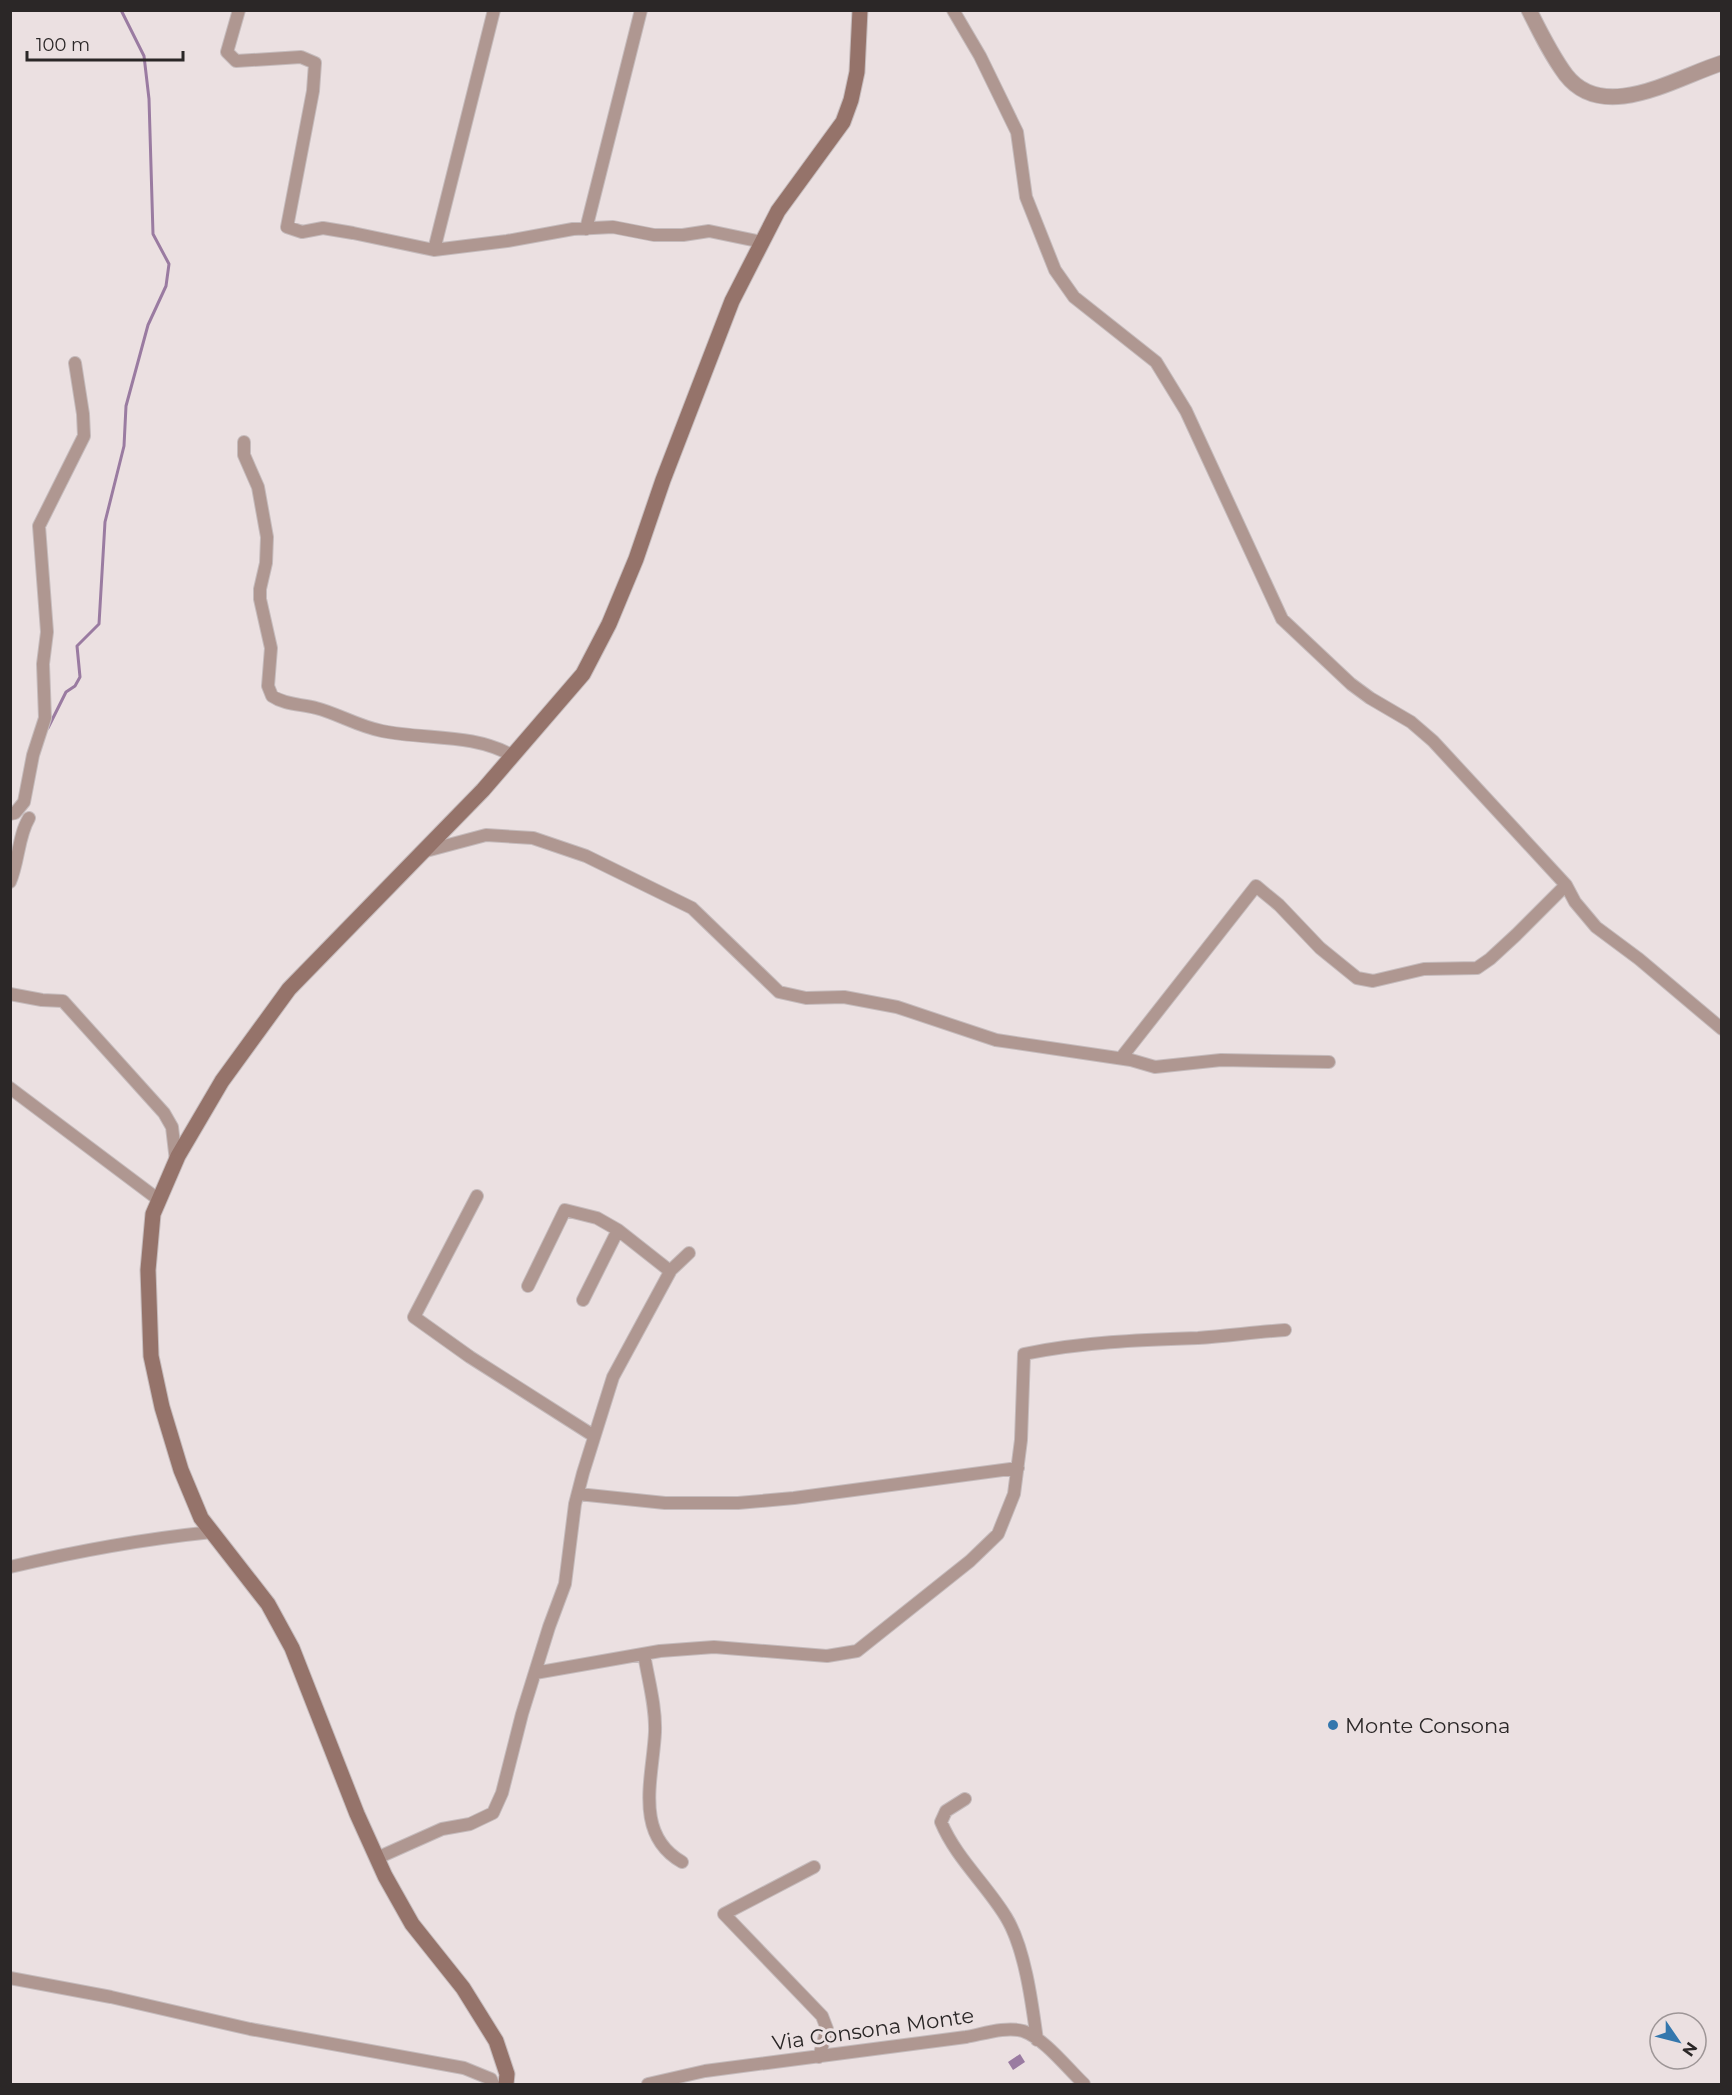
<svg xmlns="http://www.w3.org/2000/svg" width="1732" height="2095" viewBox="0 0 1732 2095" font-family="Montserrat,sans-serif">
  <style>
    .water { fill: #9a7ba1 }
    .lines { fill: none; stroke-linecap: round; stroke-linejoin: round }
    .stream { stroke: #9a7ba1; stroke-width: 3 }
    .minor-casing { stroke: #c5bbbc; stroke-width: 14 }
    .tertiary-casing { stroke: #c5bbbc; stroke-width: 17 }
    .secondary-casing { stroke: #c5bbbc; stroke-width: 17 }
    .minor { stroke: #af9791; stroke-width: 12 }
    .tertiary { stroke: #af9791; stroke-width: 15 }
    .secondary { stroke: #95736a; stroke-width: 15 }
    .poi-dot { fill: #3477ad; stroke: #ebe0e1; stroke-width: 2 }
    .labels { text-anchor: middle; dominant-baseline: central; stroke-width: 6; stroke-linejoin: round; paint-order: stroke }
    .poi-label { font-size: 21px; fill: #2b2727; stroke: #ebe0e1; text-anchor: start }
    .street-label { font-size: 21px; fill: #2b2727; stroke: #ebe0e1 }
  </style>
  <rect width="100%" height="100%" fill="#ebe0e1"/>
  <path class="water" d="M1020,2054l5,8 -12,8 -5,-8z"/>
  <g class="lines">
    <path class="stream" d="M48,728l18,-36 9,-6 5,-9 -3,-31 22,-22 6,-102 19,-76 2,-40 22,-81 18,-39 3,-22 -16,-30 -4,-135 -5,-43 -23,-46"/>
    <g class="minor-casing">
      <path id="minor" d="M239,10l-12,42 9,9 65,-4 14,6 -2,28 -26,136 15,5 21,-4 30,5 81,17 73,-9 66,-12 40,-2 41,8h29l26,-4 53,11
        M953,10l27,46 37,76 9,65 29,73 19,27 82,65 30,49 96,208 69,65 19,14 41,24 22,19 133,144 9,17 21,25 43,32 83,70
        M586,229l55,-219
        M434,250l60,-240
        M244,442v13l14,32 9,50 -1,26 -6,26v10l11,49 -3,38 4,10c13,9 30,8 44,12 23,6 41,18 66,23 44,9 91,2 131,25
        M10,814l5,-1 9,-11 9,-47 12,-37 -2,-54 4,-32 -8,-106 45,-90 -1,-22 -8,-51
        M422,852l64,-17 47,3 53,18 106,52 87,84 27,6 38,-1 53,10 99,33 135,20 24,7 66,-7 108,2
        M10,882c9,-21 8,-46 19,-64
        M10,994l32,6 21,1 101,112 8,14 4,34
        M1121,1058l135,-172 23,19 41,43 37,30 16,3 51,-12 53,-1 13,-9 26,-24 50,-50
        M10,1088l149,112
        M477,1196l-63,121 56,40 124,79
        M528,1286l37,-76 32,8 21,12 52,41
        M583,1300l35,-70
        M578,1494l87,9h73l56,-5 224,-30
        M10,1567c67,-16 134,-28 202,-35
        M644,1654c4,25 12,52 11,78 -2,45 -22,102 27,130
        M535,1673l125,-22 54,-4 113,9 30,-5 113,-90 28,-27 16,-40 7,-54 3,-86c57,-12 115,-14 174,-16 29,-2 58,-6 87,-8
        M965,1799l-19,12 -5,11c15,36 45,62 65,95 19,31 26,86 31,123
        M377,1858l65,-29 28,-5 23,-11 9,-20 20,-79 27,-87 16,-43 10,-80 8,-31 30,-96 58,-107 18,-17
        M814,1867l-90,47 98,102 5,13 -8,28
        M10,1978l101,19 139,32 214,39 27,11 2,5
        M648,2084l57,-13 261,-34c17,-3 40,-11 57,-6 21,7 45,38 61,53"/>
    </g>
    <g class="tertiary-casing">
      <path id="tertiary" d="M1529,10c11,22 22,45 37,65 38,49 111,2 156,-12"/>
    </g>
    <g class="secondary-casing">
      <path id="secondary" d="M506,2084l1,-10 -11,-33 -33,-53 -51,-64 -27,-48 -28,-62 -65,-166 -24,-44 -67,-86 -20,-48 -19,-63 -11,-51 -3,-86 5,-56 25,-58 44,-75 67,-92 194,-199 100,-116 26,-50 27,-65 27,-79 69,-179 46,-90 65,-89 8,-22 6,-28 3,-62"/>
    </g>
    <use href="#minor" class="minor"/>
    <use href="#tertiary" class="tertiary"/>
    <use href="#secondary" class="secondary"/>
  </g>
  <circle class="poi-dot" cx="1333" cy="1725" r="6"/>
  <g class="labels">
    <g class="poi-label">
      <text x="1345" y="1725">Monte Consona</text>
    </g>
    <g class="street-label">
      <text transform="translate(873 2029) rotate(-8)">Via Consona Monte</text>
    </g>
  </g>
  <rect width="1732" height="2095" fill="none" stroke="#2b2727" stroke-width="24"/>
  <g transform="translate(1678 2041) rotate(125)"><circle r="28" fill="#ebe0e1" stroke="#9e9697" stroke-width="1.5"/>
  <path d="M0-4.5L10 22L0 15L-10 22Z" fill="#3477ad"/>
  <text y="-9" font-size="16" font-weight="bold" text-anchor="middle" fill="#2b2727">N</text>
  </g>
  <path d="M27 51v9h156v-9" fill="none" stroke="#2b2727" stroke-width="3"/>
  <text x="36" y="51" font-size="18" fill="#2b2727" stroke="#ebe0e1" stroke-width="4.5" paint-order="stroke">100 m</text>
</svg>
